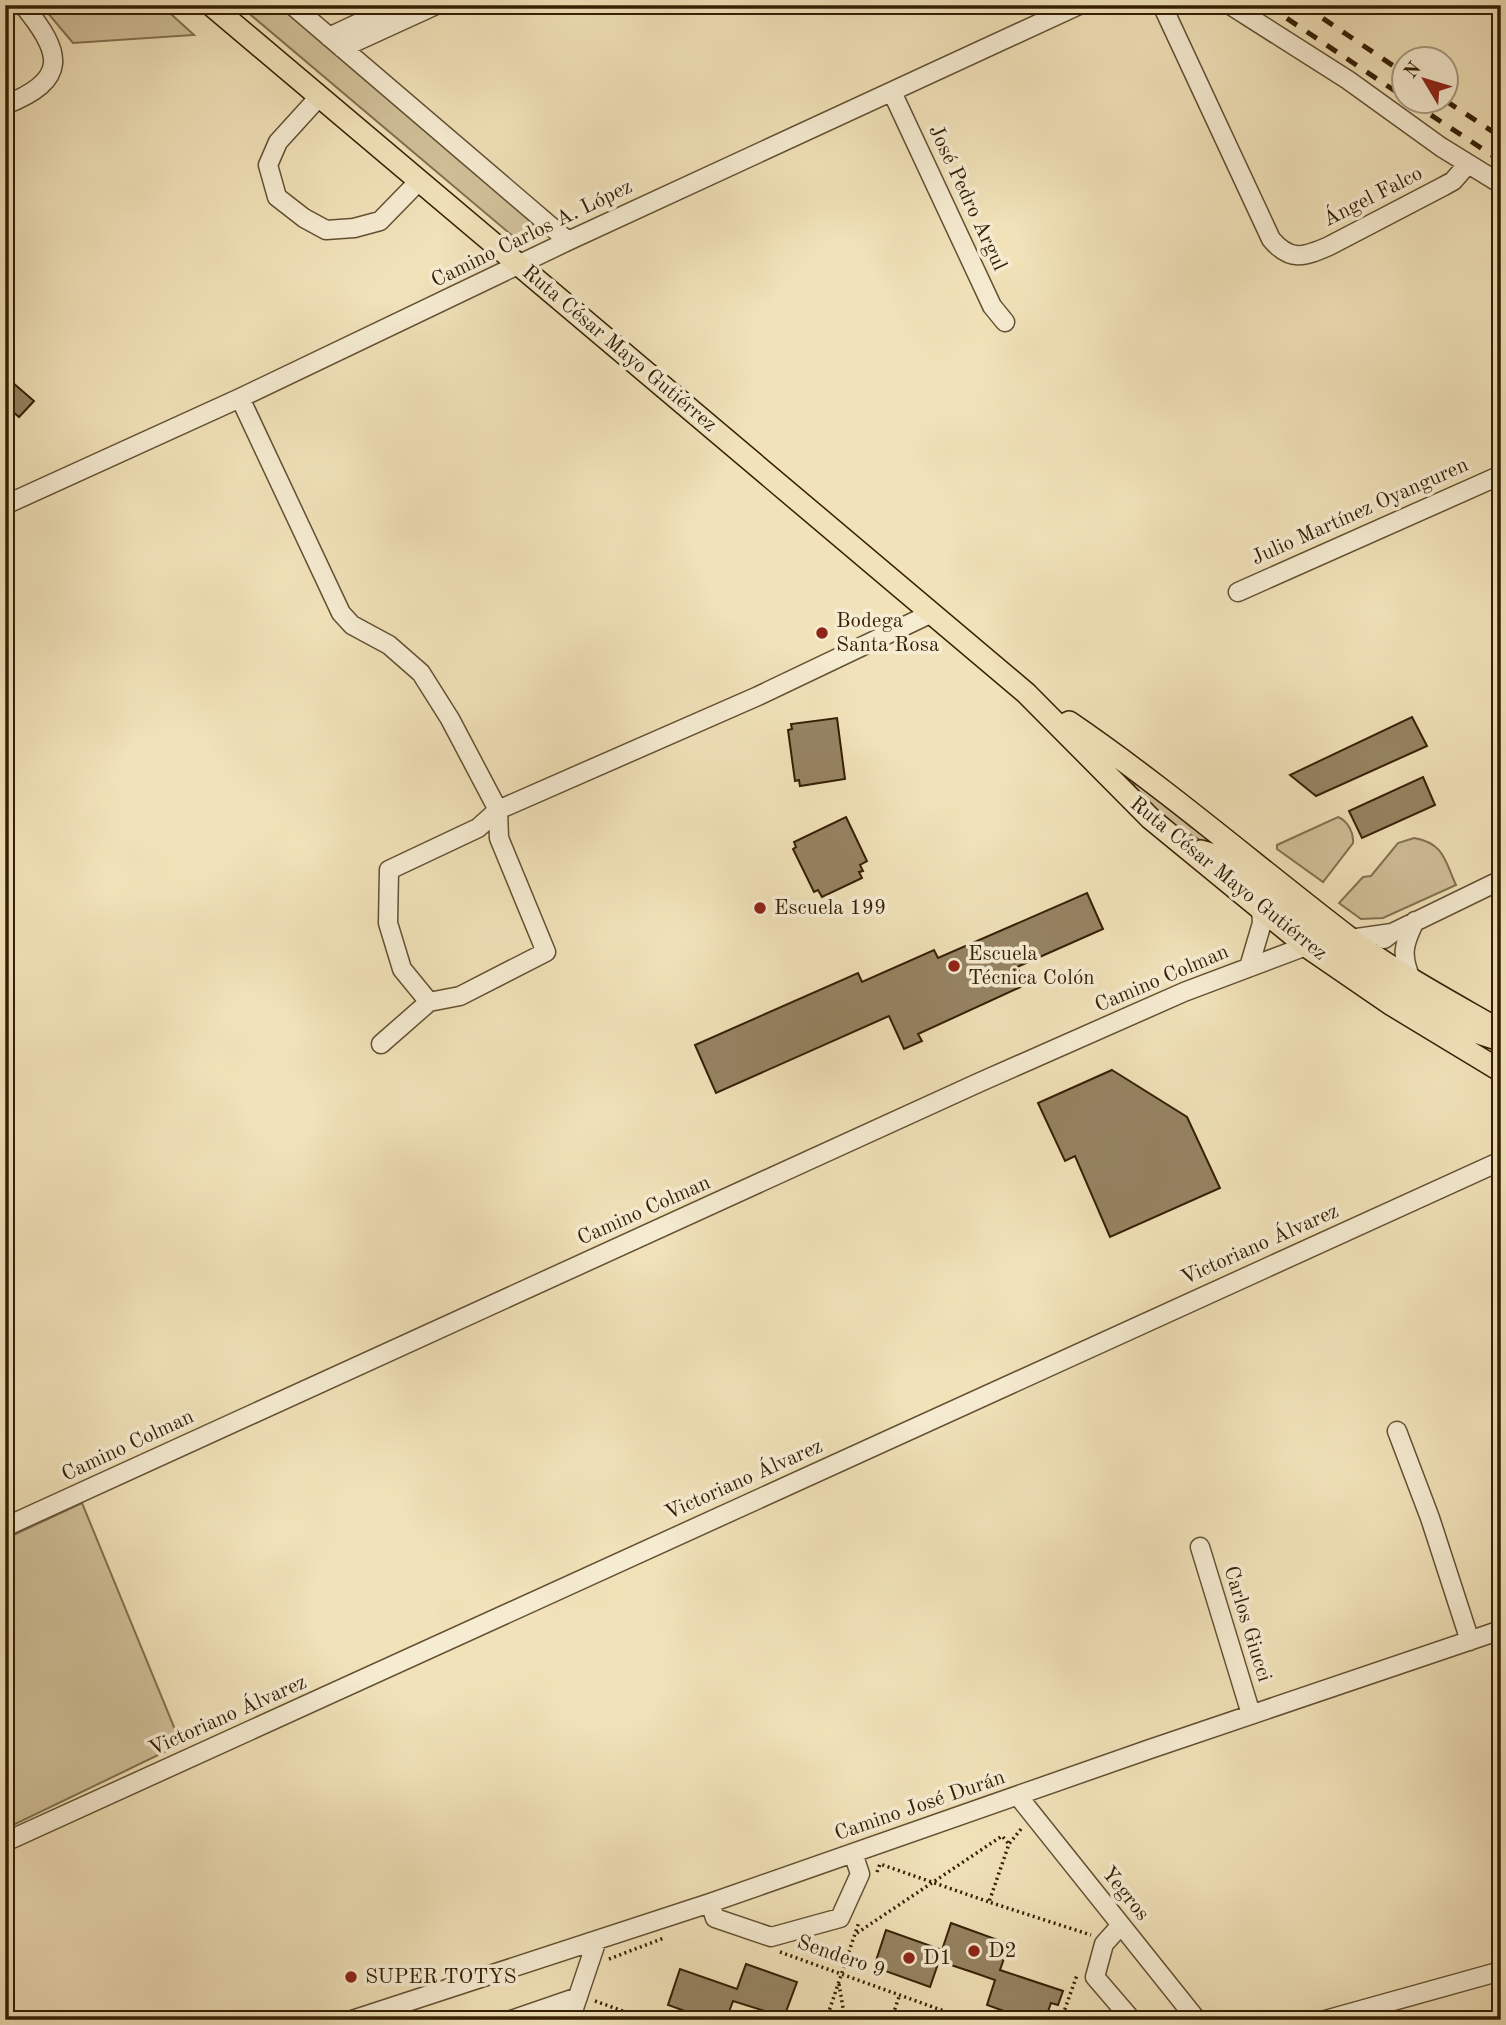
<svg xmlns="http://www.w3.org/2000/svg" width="1506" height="2025" viewBox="0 0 1506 2025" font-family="'Old Standard TT',serif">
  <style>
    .green { fill: #d1c19a; stroke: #827050; stroke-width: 2 }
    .building { fill: #968463; stroke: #341f05; stroke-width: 2 }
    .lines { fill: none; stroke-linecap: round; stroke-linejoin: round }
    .minor-casing { stroke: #635032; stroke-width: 21 }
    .major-casing { stroke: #341f05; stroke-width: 24 }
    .path { stroke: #341f05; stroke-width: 3.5; stroke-dasharray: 2 3.5; stroke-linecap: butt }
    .minor { stroke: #f6ecd2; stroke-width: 18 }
    .major { stroke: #f1e2b9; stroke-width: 21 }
    .rail { stroke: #341f05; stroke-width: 5; stroke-dasharray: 12 12; stroke-linecap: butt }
    .poi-dot { fill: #8f2418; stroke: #f6ecd2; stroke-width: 2.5 }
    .labels { text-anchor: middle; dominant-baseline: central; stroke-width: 7; stroke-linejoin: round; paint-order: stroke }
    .street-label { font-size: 21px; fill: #341f05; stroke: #f6ecd2 }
    .poi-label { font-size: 21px; fill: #341f05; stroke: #f6ecd2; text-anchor: start }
  </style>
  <rect width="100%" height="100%" fill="#f1e2b9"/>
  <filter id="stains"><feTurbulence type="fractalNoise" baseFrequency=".00286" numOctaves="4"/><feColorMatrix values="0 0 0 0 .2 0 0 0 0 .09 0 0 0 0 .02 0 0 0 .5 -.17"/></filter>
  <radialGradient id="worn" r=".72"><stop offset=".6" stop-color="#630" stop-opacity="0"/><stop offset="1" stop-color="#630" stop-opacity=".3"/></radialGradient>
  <path class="green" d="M41,5h120l33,30 -121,8z
    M239,5h43l246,214 9,14 -4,8 -7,4 -5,-2z
    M1132,781l45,30 46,41c-32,-16 -75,-39 -91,-71z
    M1338,817c10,4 16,16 15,26l-30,39 -46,-33v-4z
    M1414,838c30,5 31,23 42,47l-73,33 -22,1 -22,-16 24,-26 8,-1 27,-33z
    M82,1503l99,241 -176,85v-290z"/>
  <path class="building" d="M5,376l29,25 -15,16 -14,-12z
    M1412,717l15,29 -111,50 -26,-21z
    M837,718l8,61 -45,7 -1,-6 -4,1 -7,-51 4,-1 -1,-5z
    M1423,777l12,28 -73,33 -13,-27z
    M846,817l21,44 -7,4 3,6 -4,1 3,6 -40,19 -4,-7 -4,2 -21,-43 3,-2 -2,-5z
    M1087,893l16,36 -86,38 8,18 -107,49 4,7 -18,8 -15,-33 -173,77 -21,-48 163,-72 4,9 72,-32 4,8z
    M1112,1070l75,47 33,71 -110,49 -35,-81 -10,5 -27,-58z
    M951,1923l58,21 -9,26 63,21 -5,14 -7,-2 -6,17h-16l-42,-15 8,-25 -20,-7 -36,-12 -9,26 -56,-20 12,-37 56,20z
    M746,1964l51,18 -13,35 -51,-16 -7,19h-16l-42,-15 12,-36 57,20z"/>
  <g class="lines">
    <g class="minor-casing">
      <path id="minor" d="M292,5l276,236
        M1162,5l109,234c19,23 33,18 58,7l115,-60 9,-5 15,-17
        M1230,5l118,75 93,67 60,37
        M329,37l68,-32
        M342,48l94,-43
        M892,92l100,214 13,16
        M318,98l-40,44 -10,23 9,32 27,21 22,12 28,-2 26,-7 39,-40
        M5,105c64,-25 58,-52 18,-100
        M240,398l101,215 11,12 37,20 32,28 29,46 48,91 1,28 47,114 -86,44 -31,6
        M5,505l235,-107 328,-157 511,-236
        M1238,592l263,-117
        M1384,939l8,-6 109,-53
        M1343,940l49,-7
        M1249,967l13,-44 -1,-14
        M1411,979c-10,-24 -8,-34 4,-58
        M381,1044l48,-42 -27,-33 -14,-46 1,-53 89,-42 20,-18 260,-114 174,-83
        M1397,1431l33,87 40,123
        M5,1527l973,-444 206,-91 122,-46 10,-2
        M1200,1547l51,167
        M1018,1796l179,224
        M5,1842l1496,-681
        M710,1903l5,15 56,19 69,-19 20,-44 -7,-21
        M1121,1925l-17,19 -9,33 37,43
        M352,2020l358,-117 440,-154 351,-119
        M511,2020l67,-23
        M570,2020l27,-80
        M1325,2020l176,-49"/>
    </g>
    <g class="major-casing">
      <path id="major" d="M211,5l815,688 125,126 155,127 86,59 109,66
        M1069,722c98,67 188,145 282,217 47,35 100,63 150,92
        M1201,851l20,6 95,75 31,6
        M1325,948l45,22 96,59 31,10"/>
    </g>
    <path class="path" d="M1021,1829l-12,15 -20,58 102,33
      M877,1872l3,-8 109,38
      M857,1933l145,-97 7,8
      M780,1952l189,68
      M609,1959l55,-21
      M839,1984l6,36
      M595,2001l53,19
      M826,2020l33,-98
      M891,2020l9,-26
      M1061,2020l16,-45"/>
    <use href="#minor" class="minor"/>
    <use href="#major" class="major"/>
    <path class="rail" d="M1267,5l137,92
      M1303,5l101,68
      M1446,101l55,36
      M1411,102l90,59"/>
  </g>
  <g class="poi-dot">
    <circle cx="822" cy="633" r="7"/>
    <circle cx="760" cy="908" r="7"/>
    <circle cx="954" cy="966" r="7"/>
    <circle cx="974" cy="1951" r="7"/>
    <circle cx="909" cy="1958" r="7"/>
    <circle cx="351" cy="1977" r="7"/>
  </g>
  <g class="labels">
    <g class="street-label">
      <text transform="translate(1373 197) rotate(-27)">Ángel Falco</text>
      <text transform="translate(967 198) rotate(65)">José Pedro Argul</text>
      <text transform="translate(532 234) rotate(-26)">Camino Carlos A. López</text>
      <text transform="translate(619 349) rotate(40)">Ruta César Mayo Gutiérrez</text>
      <text transform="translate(1360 512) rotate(-24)">Julio Martínez Oyanguren</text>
      <text transform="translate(1228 879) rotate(39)">Ruta César Mayo Gutiérrez</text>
      <text transform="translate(1162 979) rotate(-23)">Camino Colman</text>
      <text transform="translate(644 1211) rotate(-24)">Camino Colman</text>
      <text transform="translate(1260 1245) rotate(-24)">Victoriano Álvarez</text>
      <text transform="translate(128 1446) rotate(-25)">Camino Colman</text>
      <text transform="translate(744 1480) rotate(-24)">Victoriano Álvarez</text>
      <text transform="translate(1247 1624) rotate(73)">Carlos Giucci</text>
      <text transform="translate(228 1716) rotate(-24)">Victoriano Álvarez</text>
      <text transform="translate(920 1806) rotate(-19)">Camino José Durán</text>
      <text transform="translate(1125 1894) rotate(51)">Yegros</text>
      <text transform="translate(841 1957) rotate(19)">Sendero 9</text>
    </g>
    <g class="poi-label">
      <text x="836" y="621">Bodega<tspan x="836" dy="24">Santa Rosa</tspan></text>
      <text x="774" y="908">Escuela 199</text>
      <text x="968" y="954">Escuela<tspan x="968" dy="24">Técnica Colón</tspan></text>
      <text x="988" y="1951">D2</text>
      <text x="923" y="1958">D1</text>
      <text x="365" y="1977">SUPER TOTYS</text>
    </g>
  </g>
  <rect width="1506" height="2025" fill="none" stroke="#f1e2b9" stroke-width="28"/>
  <rect x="7" y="7" width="1492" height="2011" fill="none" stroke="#341f05" stroke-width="3.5"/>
  <rect x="14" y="14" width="1478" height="1997" fill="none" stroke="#341f05" stroke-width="2"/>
  <g transform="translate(1425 80) rotate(308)"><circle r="33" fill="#f6ecd2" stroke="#a89a80" stroke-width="2"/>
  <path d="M0-5L12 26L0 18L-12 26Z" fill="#8f2418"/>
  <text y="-10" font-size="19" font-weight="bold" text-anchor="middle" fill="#341f05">N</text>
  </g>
  <rect width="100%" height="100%" filter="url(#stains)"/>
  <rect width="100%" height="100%" fill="url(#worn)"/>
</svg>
